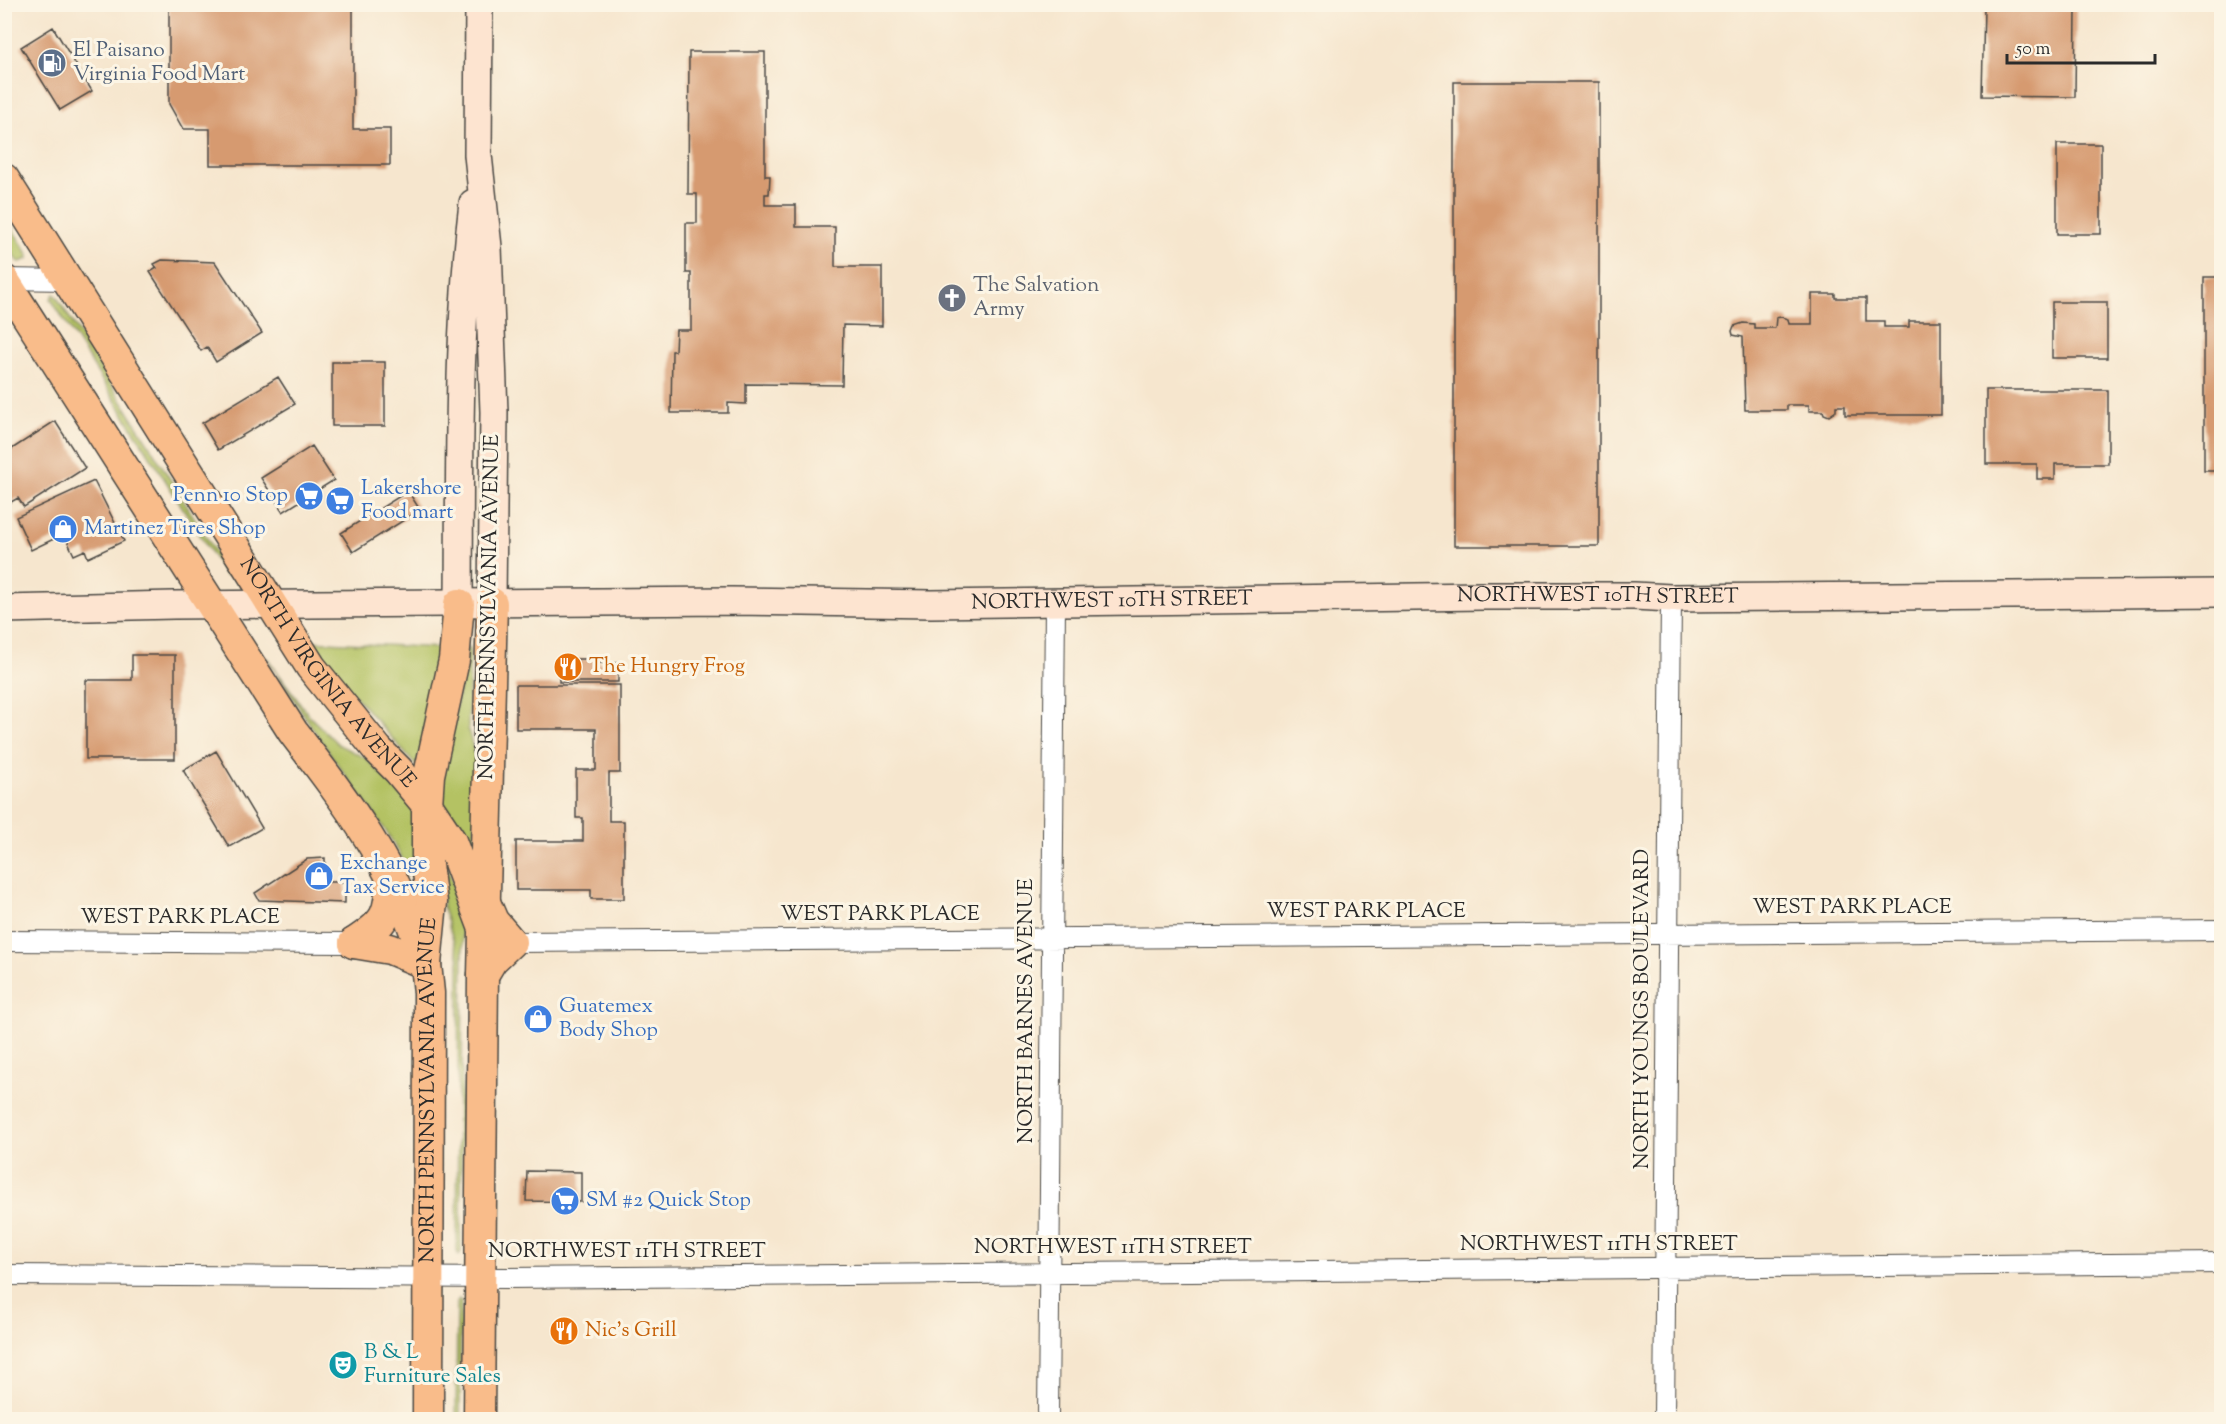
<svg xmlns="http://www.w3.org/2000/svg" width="2226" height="1424" viewBox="0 0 2226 1424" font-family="'Sorts Mill Goudy',serif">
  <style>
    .green { fill: #b4c264; stroke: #707648; stroke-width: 1.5 }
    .building { fill: #d69a70 }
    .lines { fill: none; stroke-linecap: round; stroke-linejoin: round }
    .minor-casing { stroke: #494743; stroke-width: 22 }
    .secondary-casing { stroke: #494743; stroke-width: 30 }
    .primary-casing { stroke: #494743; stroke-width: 33 }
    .minor { stroke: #fff; stroke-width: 20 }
    .secondary { stroke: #fde4d0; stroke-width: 27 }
    .primary { stroke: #f9bc8a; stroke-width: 30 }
    .labels { text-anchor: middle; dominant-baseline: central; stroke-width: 6; stroke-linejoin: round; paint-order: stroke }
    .service-label { font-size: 21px; fill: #4e5e75; stroke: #fcf5e5; text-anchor: start }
    .worship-label { font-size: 21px; fill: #5b616d; stroke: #fcf5e5; text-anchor: start }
    .shop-label { font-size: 21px; fill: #366cbe; stroke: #fcf5e5; text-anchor: start }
    .street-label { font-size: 21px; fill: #2b2b2b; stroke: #fcf5e5 }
    .food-label { font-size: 21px; fill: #c56008; stroke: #fcf5e5; text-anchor: start }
    .culture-label { font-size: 21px; fill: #0d838f; stroke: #fcf5e5; text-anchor: start }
  </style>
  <rect width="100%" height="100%" fill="#fcf5e5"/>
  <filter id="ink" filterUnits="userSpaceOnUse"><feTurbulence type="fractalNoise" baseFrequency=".0167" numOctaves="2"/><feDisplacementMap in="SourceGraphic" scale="12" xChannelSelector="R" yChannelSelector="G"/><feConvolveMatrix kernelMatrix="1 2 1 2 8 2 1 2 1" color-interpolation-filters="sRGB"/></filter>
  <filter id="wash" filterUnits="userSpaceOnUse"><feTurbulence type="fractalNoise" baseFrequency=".008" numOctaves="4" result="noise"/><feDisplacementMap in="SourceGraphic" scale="24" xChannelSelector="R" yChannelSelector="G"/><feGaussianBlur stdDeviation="1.35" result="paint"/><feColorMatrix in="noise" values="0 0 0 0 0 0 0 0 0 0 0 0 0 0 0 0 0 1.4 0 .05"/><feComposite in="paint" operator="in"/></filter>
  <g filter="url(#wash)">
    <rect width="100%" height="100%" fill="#f6e6ce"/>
    <path class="green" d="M4,216l24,38v5l-8,3 -3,-1 -12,-20z
      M54,294l2,2 174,279h-5l-174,-276z
      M307,641l133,7 -21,121z
      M467,647l3,1 -2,81 9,35 -3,94 -36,-57z
      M267,658l43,59 29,28 27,13 47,49 8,91c-20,-51 -48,-86 -80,-129 -26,-36 -50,-74 -74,-111z
      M440,843l21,66 2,34 -2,309 -2,3 -2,-3 2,-293 -16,-52z
      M459,1299l2,2 -1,118 -4,1 1,-118z"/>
    <g id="blocks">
      <path class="building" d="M169,4h184v125h37v36h-180v-36h-27l-14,-25z
        M1984,7l92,2 -1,88 -93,-1z
        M53,27l39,64 -32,19 -39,-63z
        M689,52h76v124h5l-1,18h-4v11h31v22h39v40h47v59l-39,-1 -1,60 -96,-1v20l-18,-1v10h-57l1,-62h3l1,-21h15v-57h-5v-50h11v-29h-9z
        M1454,82h145v464h-145z
        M2057,144h44v90h-44z
        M162,260l53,2 47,71 -46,29 -9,-15 -6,4 -51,-79 7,-4 -3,-4z
        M2204,277h18v194h-18z
        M1812,294h23v4h31v23h18v6h25v-6h32v94h-96v-9h-9v5l-7,5 -5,-2 -1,-3h-14v-6h-22v5h-42l-2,-73 -10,-2 -1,-4 2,-5 9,-3 11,1v4h21l1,-10 5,-1 7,2 1,5h23z
        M2052,302h55v56h-55z
        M332,362h53v64h-53z
        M278,377l17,27 -77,46 -16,-27z
        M1986,390h122v74h-53v15h-18v-15h-51z
        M55,421l30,47 -61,39 -6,-9 -14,8v-52z
        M312,446l22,34 -51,32 -22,-34z
        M94,481l30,60 -36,17 -3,-8 -11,5 -10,-21 -33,16 -15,-33z
        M408,491l12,19 -67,42 -12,-19z
        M132,655h43v104h-89v-79h46z
        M559,659h40v4h19v19h-59z
        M516,685h104v88h-11v48h15v78h-33v-9h-75v-49h67v-23h-7v-48h20v-41h-80z
        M216,751l46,77 -33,19 -46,-77z
        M325,858v24h20v21l-86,-3 -4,-7 52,-34z
        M527,1171l54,1v30l-55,-1z"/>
    </g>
  </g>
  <g filter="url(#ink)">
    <use href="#blocks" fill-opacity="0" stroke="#494743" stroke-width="1.5"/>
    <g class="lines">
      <g class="minor-casing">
        <path id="minor" d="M4,279l64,1
          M4,941l350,2
          M511,942l1711,-12
          M4,1275l502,3 1716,-15
          M1048,1420l7,-817
          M1664,1420l7,-822"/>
      </g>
      <g class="secondary-casing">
        <g id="secondary">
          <path d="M479,4l-1,151 10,92 6,165 -2,191"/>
          <path d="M459,604c1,-134 -2,-268 14,-401"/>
          <path id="s1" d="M4,609l170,-4 557,-4 200,3 552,-8h151l37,2 551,-5"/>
        </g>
      </g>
      <g class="primary-casing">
        <g id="primary">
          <path id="s2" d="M4,179l307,488 67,83 20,20 29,35 24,36 33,88"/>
          <path d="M4,280l289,452c55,72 102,133 129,221"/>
          <path d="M354,943c34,-22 35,-28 37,-67"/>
          <path d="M354,943l36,6 36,15"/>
          <path d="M483,975l9,-15 19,-18 -18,-21 -9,-21"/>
          <path id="s3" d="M428,1420l1,-427 -3,-29 6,-62 -5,-37v-60l2,-30 25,-115 5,-56"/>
          <path d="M479,1420l4,-445 9,-372"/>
        </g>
      </g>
      <use href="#minor" class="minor"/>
      <use href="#secondary" class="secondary"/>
      <use href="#primary" class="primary"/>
    </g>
  </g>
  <defs>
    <g id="fuel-disc" transform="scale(1.5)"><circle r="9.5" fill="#5c6f8a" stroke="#fcf5e5"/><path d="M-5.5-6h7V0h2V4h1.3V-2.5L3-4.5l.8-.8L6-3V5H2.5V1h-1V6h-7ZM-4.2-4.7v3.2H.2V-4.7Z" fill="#fff"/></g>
    <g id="church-disc" transform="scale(1.5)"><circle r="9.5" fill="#6b7280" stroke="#fcf5e5"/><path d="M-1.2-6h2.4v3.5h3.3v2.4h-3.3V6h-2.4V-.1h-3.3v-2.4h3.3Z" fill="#fff"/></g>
    <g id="supermarket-disc" transform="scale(1.5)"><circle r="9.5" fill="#3f7fe0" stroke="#fcf5e5"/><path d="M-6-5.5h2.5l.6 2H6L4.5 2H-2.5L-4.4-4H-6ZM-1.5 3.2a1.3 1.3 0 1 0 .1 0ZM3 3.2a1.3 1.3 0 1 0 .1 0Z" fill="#fff"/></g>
    <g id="shop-disc" transform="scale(1.5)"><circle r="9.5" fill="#3f7fe0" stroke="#fcf5e5"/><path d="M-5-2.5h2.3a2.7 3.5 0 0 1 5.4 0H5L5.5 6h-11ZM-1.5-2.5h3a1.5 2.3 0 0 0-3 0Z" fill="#fff"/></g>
    <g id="restaurant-disc" transform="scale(1.5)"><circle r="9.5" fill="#e8710a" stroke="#fcf5e5"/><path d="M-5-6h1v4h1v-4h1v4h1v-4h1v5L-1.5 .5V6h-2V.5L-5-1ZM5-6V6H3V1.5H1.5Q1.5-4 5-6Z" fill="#fff"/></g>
    <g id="theatre-disc" transform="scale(1.5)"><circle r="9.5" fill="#0f9aa8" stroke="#fcf5e5"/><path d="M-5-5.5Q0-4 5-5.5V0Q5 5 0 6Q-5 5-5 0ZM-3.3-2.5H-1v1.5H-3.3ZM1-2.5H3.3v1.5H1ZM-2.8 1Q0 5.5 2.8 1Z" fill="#fff"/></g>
  </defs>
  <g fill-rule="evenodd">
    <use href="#fuel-disc" x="52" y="63"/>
    <use href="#church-disc" x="952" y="298"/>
    <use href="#supermarket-disc" x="309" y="496"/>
    <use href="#supermarket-disc" x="340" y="501"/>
    <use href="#shop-disc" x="63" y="529"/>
    <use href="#restaurant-disc" x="568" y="667"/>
    <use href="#shop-disc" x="319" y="876"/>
    <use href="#shop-disc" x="538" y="1019"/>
    <use href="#supermarket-disc" x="565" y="1201"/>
    <use href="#restaurant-disc" x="564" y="1331"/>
    <use href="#theatre-disc" x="343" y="1365"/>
  </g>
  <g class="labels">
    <g class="service-label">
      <text x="73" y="51">El Paisano<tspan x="73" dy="24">Virginia Food Mart</tspan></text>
    </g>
    <g class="worship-label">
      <text x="973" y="286">The Salvation<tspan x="973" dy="24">Army</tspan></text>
    </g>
    <g class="shop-label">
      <text x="361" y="489">Lakershore<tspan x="361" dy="24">Food mart</tspan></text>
      <text x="288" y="496" text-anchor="end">Penn 10 Stop</text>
      <text x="84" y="529">Martinez Tires Shop</text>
      <text x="340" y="864">Exchange<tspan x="340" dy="24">Tax Service</tspan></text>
      <text x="559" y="1007">Guatemex<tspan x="559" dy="24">Body Shop</tspan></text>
      <text x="586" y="1201">SM #2 Quick Stop</text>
    </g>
    <g class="street-label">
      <text stroke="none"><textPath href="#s1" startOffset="1594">NORTHWEST 10TH STREET</textPath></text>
      <text stroke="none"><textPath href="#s1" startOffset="1108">NORTHWEST 10TH STREET</textPath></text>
      <text transform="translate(490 607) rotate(-89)">NORTH PENNSYLVANIA AVENUE</text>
      <text stroke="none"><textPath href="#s2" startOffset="591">NORTH VIRGINIA AVENUE</textPath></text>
      <text x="1852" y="908">WEST PARK PLACE</text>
      <text x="1366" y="912">WEST PARK PLACE</text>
      <text x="880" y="915">WEST PARK PLACE</text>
      <text x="180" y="918">WEST PARK PLACE</text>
      <text transform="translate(1643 1009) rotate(-90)">NORTH YOUNGS BOULEVARD</text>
      <text transform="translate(1027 1011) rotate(-90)">NORTH BARNES AVENUE</text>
      <text stroke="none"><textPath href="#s3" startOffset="330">NORTH PENNSYLVANIA AVENUE</textPath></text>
      <text x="1599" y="1245">NORTHWEST 11TH STREET</text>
      <text x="1113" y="1248">NORTHWEST 11TH STREET</text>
      <text x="627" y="1252">NORTHWEST 11TH STREET</text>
    </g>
    <g class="food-label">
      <text x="589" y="667">The Hungry Frog</text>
      <text x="585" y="1331">Nic's Grill</text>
    </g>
    <g class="culture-label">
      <text x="364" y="1353">B &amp; L<tspan x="364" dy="24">Furniture Sales</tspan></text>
    </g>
  </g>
  <rect width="2226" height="1424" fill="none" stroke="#fcf5e5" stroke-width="24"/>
  <path d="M2007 54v9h148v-9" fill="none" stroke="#2b2b2b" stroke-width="3"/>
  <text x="2016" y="54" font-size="18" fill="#2b2b2b" stroke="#fcf5e5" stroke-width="4.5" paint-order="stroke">50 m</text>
</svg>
